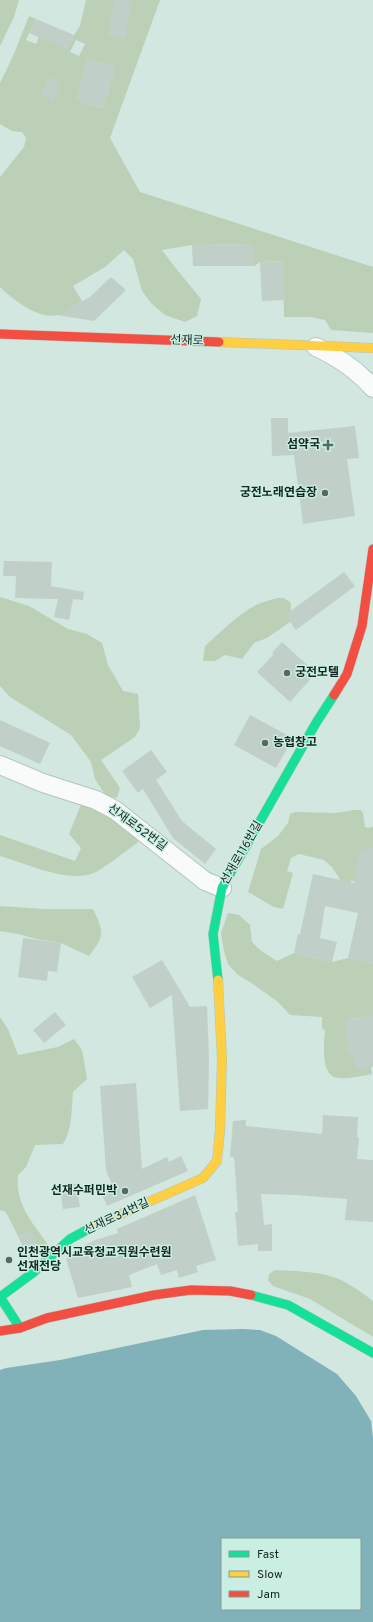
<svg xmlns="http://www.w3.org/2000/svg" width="373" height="1622" viewBox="0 0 373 1622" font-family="Overpass,'Noto Sans KR',sans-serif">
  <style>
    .green { fill: #bbd0b7; fill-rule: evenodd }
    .water { fill: #82b2b9; fill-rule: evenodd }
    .building { fill: #c0cfc7 }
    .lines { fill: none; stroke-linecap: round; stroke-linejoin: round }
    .street-casing { stroke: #b4c4be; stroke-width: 20 }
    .fast-casing { stroke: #b4c4be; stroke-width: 10 }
    .slow-casing { stroke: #b4c4be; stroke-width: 10 }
    .jam-casing { stroke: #b4c4be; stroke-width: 10 }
    .street { stroke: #f8fbfa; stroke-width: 18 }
    .fast { stroke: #16e098; stroke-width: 9 }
    .slow { stroke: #ffcf43; stroke-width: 9 }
    .jam { stroke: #f24e42; stroke-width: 9 }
    .poi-dot { fill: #586964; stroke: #caefe2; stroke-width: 1.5 }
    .labels { text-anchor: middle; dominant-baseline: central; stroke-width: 3; stroke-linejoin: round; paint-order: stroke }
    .street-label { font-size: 12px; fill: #172521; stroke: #caefe2 }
    .poi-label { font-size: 12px; font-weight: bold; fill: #172521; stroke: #caefe2; text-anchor: end }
  </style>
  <rect width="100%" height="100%" fill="#d2e7df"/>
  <path class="green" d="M0,0h19l-5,17 -14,29z
    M86,0h74l-50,138 30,54 233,75v66l-42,-3 -6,-10 -15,-3h-26l-1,-56 -23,1 -6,4v-22l-62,1 -30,5 12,16 27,33 -4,17 -12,6 -20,-7 -13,-11 -10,-13 -9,-32 -9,-9 -19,17 -32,19 9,15c-7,5 -16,12 -25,14 -18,5 -45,-16 -57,-28v-110l24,-30 2,-9 -4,-6 -10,-1 -12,-7v-41l13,-27 16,-40 7,3 -10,21 10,4 3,-7 29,12 6,-14 6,-9zM76,40l9,4 -6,12 -9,-4zM88,59l27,8 -12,41 -27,-8z
    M0,597l29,9 39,23 19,5 15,9 6,22 15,26 15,3 2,34 -5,9 -34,23 19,28 -3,10 -11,-2 -11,-17 -4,-17 -20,-27 -61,-38 -10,-11z
    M277,598h7l7,5 -1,19 -23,16 -13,5 -12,16 -17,-4 -10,6h-12l2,-15c16,-14 32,-31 51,-41 6,-3 14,-5 21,-7z
    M82,802l27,10 32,26 -4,5c-13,9 -27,21 -41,29 -24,13 -71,-9 -96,-16v-21l75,26 6,-13 -12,-14z
    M355,810h6l2,3 2,14 5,1 3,-2v58l-20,-3 -1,-1 -5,10 -15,-23 -8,-7 -25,-6 -8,4 -4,13 6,2 -10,36 -9,-2 -26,-15 13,-43 17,-13 10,-13 2,-9 5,-2 40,1z
    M0,906l45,3h48c11,23 12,26 -4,47l-28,-13 -25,-4 -18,-5 -18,-3z
    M228,913l11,2 11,10 2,17 8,8 17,11 17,-8 38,9 16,-4 25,6v52l-23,3 -4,6 3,29 4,-1 18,14 1,7c-11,2 -23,5 -34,4 -18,-2 -14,-35 -13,-48l-3,-1v-12l-32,-2 -12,-13 -25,-18 -15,-9 -10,-11 -4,-13 -3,-18z
    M0,1017l8,12 10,26 40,-8 16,-8 8,11 5,29 -14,13c-2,18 0,36 -10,52l-28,1 -9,22 -8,8c-3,30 15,48 31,71l-7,10 -11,-25 -13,5 -12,-24 -6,-2z
    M275,1270c19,1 40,1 58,7 13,4 30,16 40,24v36l-63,-38 -37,-13 -5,-6 1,-6z"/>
  <path class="water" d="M243,1329l17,1 16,6 61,38 19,22 15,25 2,17v184h-373v-252l6,-2 54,-8 143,-30zM222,1539h138v70h-138z"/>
  <path class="building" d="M114,0h18l-7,38 -17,-3z
    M36,19l38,16 -6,15 -39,-17z
    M88,59l27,8 -12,41 -27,-8z
    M49,77l12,6 -8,18 -12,-6z
    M254,244v22h-61l-1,-21z
    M283,261l2,39 -23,1 -2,-39z
    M111,277l15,13 -32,31 -37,-6 33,-18z
    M271,418h17v15l67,-7 4,32 -12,1 8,57 -52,8 -9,-69 -22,1z
    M4,561l48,1 -1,24 33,6 -1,8 -10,-1 -4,21 -15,-3 4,-18 -43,-1 1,-22h-13z
    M344,572l11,14 -59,44 -11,-15z
    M282,642l34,31 -26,29 -33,-30 17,-18 -2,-1z
    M250,715l43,23 -17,30 -42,-23z
    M0,720l50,23 -10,21 -40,-18z
    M151,750l16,22 -11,8 26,41 34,28 -11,15 -32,-26 -30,-49 -5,4 -16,-22z
    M373,847v117l-25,-6 10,-45 -33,-7 -5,32 17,4 -5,20 -38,-9 4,-19h2l13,-60 41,9 5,-31z
    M23,938l38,5 -4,29 -9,-1 -1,10 -29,-4z
    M162,960l28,47 17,-1 2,53 -1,50 -28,2 -8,-116 -22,13 -18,-31z
    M55,1012l11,13 -22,18 -11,-13z
    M373,1016v51l-18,2 -2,-16 -4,1 -4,-34z
    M136,1083l6,86 25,-12 2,5 12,-6 7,15 -81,35 -7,-16 12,-5 -6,-15 -6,-84z
    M323,1115l35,2 -1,20 2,1 -2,21 16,1v62l-28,-2 2,-21 -50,-4 -36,-1 3,31 8,-1v27h-14v-7l-20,2 -3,-34h3l-4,-55h-4l3,-36 13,-1v6l76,8z
    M76,1184l4,23 -17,2 -3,-23z
    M195,1195l21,65 -20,6 2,6 -19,6 -2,-8 -16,5 -4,-11 -28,11 3,12 -54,11 -12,-39 11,-10 16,-8 25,-8 -1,-4z
    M31,1230l8,20 -10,10 -11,-24z"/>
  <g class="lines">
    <g class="street-casing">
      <path id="street" d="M316,347c22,10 41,23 57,41
        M0,765l43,18 53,17 19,10 90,71 17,7"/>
    </g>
    <g class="fast-casing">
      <path id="fast" d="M218,980l-5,-46 9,-46 94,-165 18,-28
        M251,1295l37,10 85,48
        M20,1328l-20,-31 34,-25 36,-33 26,-14"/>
    </g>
    <g class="slow-casing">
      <path id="slow" d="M219,342l154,6
        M96,1225l107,-47 14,-17 3,-31 2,-71 -4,-79"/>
    </g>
    <g class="jam-casing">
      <path id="jam" d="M0,334l219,8
        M334,695l13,-21 15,-48 11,-77
        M0,1331l20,-3 27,-10 107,-23 37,-5 39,1 21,4"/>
    </g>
    <use href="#street" class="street"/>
    <use href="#fast" class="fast"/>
    <use href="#slow" class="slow"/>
    <use href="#jam" class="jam"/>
  </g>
  <g class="poi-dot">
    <path d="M326 439h4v4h4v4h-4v4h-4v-4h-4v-4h4z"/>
    <circle cx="325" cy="493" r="4"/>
    <circle cx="287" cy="673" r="4"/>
    <circle cx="265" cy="743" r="4"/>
    <circle cx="125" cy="1191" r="4"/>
    <circle cx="9" cy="1260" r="4"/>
  </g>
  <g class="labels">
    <g class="street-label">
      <text transform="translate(187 341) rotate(2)">선재로</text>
      <text transform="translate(137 828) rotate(36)">선재로52번길</text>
      <text transform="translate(242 853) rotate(-60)">선재로116번길</text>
      <text transform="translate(117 1217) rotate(-25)">선재로34번길</text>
    </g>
    <g class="poi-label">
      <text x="320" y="445">섬약국</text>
      <text x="317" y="493">궁전노래연습장</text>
      <text x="295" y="673" text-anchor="start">궁전모텔</text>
      <text x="273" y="743" text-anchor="start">농협창고</text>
      <text x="117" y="1191">선재수퍼민박</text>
      <text x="17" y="1253" text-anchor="start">인천광역시교육청교직원수련원<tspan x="17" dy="14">선재전당</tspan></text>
    </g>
  </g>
  <rect x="221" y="1538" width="140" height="72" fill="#caefe2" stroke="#829e95"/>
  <rect x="229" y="1551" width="20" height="6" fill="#16e098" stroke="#829e95"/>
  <text x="257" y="1558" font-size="12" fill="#172521">Fast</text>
  <rect x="229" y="1571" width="20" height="6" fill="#ffcf43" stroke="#829e95"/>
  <text x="257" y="1578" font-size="12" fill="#172521">Slow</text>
  <rect x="229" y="1591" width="20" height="6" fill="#f24e42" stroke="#829e95"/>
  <text x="257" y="1598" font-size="12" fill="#172521">Jam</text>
</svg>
